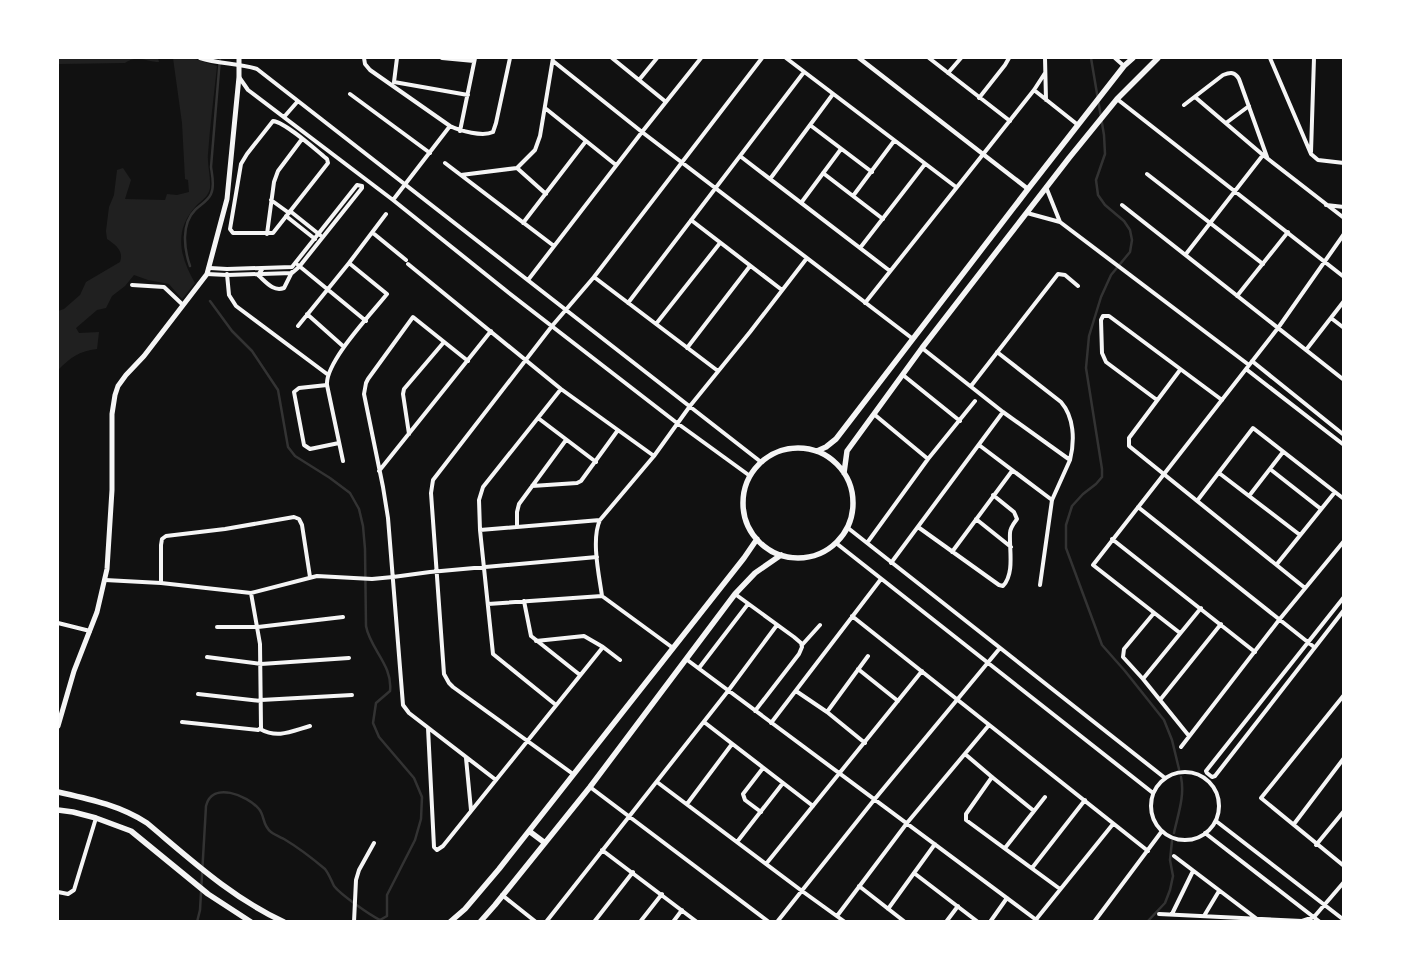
<svg xmlns="http://www.w3.org/2000/svg" width="1401" height="979" viewBox="0 0 1401 979" font-family="Jost,sans-serif">
  <style>
    .green { fill: #202020 }
    .lines { fill: none; stroke-linecap: round; stroke-linejoin: round }
    .stream { stroke: #333; stroke-width: 2.5 }
    .minor { stroke: #f5f5f5; stroke-width: 4 }
    .tertiary { stroke: #f5f5f5; stroke-width: 4.5 }
    .secondary { stroke: #f5f5f5; stroke-width: 5 }
    .primary { stroke: #f5f5f5; stroke-width: 5.5 }
  </style>
  <rect width="100%" height="100%" fill="#111"/>
  <path class="green" d="M58,58h100l1,4c-12,0 -22,-8 -34,1l-65,1h-2z
    M173,58h19l25,8c-3,29 -7,59 -9,88 -1,11 3,23 2,34 -1,8 -9,13 -14,18 -23,25 -16,51 -1,77l-13,16 -13,-15 -21,-4 -14,-5 -9,11 -13,10 -6,12 -9,2 -21,18 3,5 20,-1 -2,17c-18,2 -27,9 -39,21v-59l6,-2 16,-14 6,-13 34,-20c4,-11 -4,-17 -13,-23l-1,-8 3,-24 5,-12 3,-25 6,-2 8,12 -6,19 40,1 2,-6 10,1 12,-3 -1,-12 -3,-1 -3,-56z"/>
  <g class="lines">
    <path class="stream" d="M1091,58l13,77 1,19 -9,26 2,15 7,10 19,16 6,9 2,10 -2,12 -19,23 -10,22 -12,39 -3,32 16,101v8l-6,7 -13,10 -11,12 -6,19v23l36,97 23,26 39,49 8,20 7,29
      M190,266c-6,-17 -9,-42 5,-56 5,-5 13,-9 16,-16 4,-8 1,-19 0,-27l9,-109
      M1174,833c4,-19 11,-37 7,-56
      M197,922l3,-12 6,-104c6,-25 41,-11 53,3 6,7 3,16 12,23 4,3 9,5 13,7 15,9 28,19 41,30 4,5 6,11 9,17 7,9 36,29 46,34l7,-4v-21l28,-55 6,-21 1,-22 -8,-19 -35,-41 -6,-14 3,-20 14,-12c3,-26 -20,-42 -24,-65l-1,-77 -2,-23 -4,-17 -9,-16 -20,-15 -35,-22 -7,-9 -10,-57 -26,-39 -20,-20 -22,-30
      M1147,922l18,-19 5,-13 3,-14 -3,-16 2,-19"/>
    <path class="minor" d="M200,58c18,6 38,5 57,11l504,393
      M364,58l1,6 5,6 80,56c10,5 33,11 43,6l3,-9 14,-65
      M442,58l32,3
      M612,58l54,44
      M786,58l170,129
      M929,58l81,63
      M1045,58l1,42
      M1115,58l9,8
      M1270,58l41,96 7,6 26,3
      M553,61l89,71 271,207
      M948,73l13,-15
      M239,77l9,13 145,110 116,93 168,130 73,53
      M639,80l18,-22
      M394,82l74,13
      M394,82l3,-24
      M1034,90l44,35
      M350,94l80,59
      M1195,97l68,58 81,63
      M979,98l26,-33 4,-7
      M1117,99l227,178
      M1184,105l39,-30c8,-3 12,-3 16,4l28,78
      M545,108l71,57
      M284,117l14,-16
      M273,121c12,1 43,29 54,38l1,4 -55,70h-40l-3,-4 11,-65 6,-10z
      M1226,123l23,-17
      M810,125l62,47
      M460,131l15,-73
      M1311,152l3,-94
      M740,156l150,115
      M445,163l109,83
      M517,168l29,26
      M823,173l60,46
      M1147,174l116,90
      M461,175l56,-7 18,-18 5,-14 13,-78
      M770,179l63,-85
      M1046,187l14,35
      M853,196l41,-55
      M271,200l18,13
      M393,200l57,-74
      M801,203l40,-54
      M1122,205l222,175
      M1326,205l18,2
      M290,211l30,24
      M1027,213l33,9 189,143
      M286,216l29,23
      M691,220l91,70
      M523,223l63,-82
      M373,233l33,27
      M267,234l7,-52 4,-11 24,-32
      M860,248l65,-84
      M1186,254l77,-99
      M408,264l153,125 93,67
      M298,265l68,56
      M210,268l17,1 65,-2 65,-82 5,1
      M263,268l-5,7c8,7 15,17 26,13l8,-16
      M207,274l20,1 65,-2 7,-6 63,-79v-2
      M227,274l2,21 7,11 91,68
      M594,277l124,94
      M528,280l114,-148 59,-74
      M132,285l32,2 19,18
      M1237,296l51,-64
      M628,303l176,-231
      M865,303l169,-213 11,-17
      M307,314l37,33
      M1331,318l13,10
      M656,324l64,-81
      M298,326l51,-63 37,-49
      M687,348l63,-82
      M922,348l81,64 67,48 -18,40 -12,85
      M1306,350l38,-49
      M997,352l64,50c13,15 14,38 9,58
      M468,361l-55,-44 -45,62 -2,4 -2,11 19,93 5,31 15,187 6,8 87,67
      M1252,361l92,74
      M1246,369l98,76
      M1180,370l-51,68v8l176,142
      M903,375l57,46
      M327,385l-28,3 -5,4 10,53 6,4 29,-6
      M971,386l87,-112 7,1 13,11
      M1157,400l-51,-38 -4,-9 -1,-33 2,-4h6l113,84
      M875,415l53,44
      M538,418l58,44
      M409,434l-6,-40 1,-5 40,-47
      M979,445l73,55
      M343,461l-16,-76c-2,-23 45,-72 60,-91l-38,-31
      M1270,469l51,40
      M379,471l112,-140
      M1219,473l81,62
      M532,486l45,-3 4,-2 37,-51
      M1249,496l34,-44
      M1197,501l56,-73 91,71
      M1138,507l176,140
      M976,519l35,28
      M517,527v-15l2,-8 47,-64
      M918,527l81,58 4,1c12,-13 6,-37 7,-53 0,-5 4,-10 7,-14l-3,-7 -21,-17
      M848,528l317,250
      M480,530l120,-10
      M1112,539l143,113
      M836,543l317,250
      M867,543l61,-84 47,-58
      M952,552l60,-81
      M891,563l112,-151
      M1277,564l58,-72
      M105,580l56,3 90,10 66,-17 55,3 21,-2 37,-5 167,-15
      M161,583v-38l1,-6 4,-3 59,-7 69,-12 5,2 3,6 8,52
      M735,594l59,43 7,6 1,4 -3,7 -44,57
      M1344,597l-138,174 1,2 5,4 3,-1 129,-166
      M524,601l7,35 49,39
      M488,604l114,-8
      M1154,613l-30,36 -1,8 20,22 46,57
      M852,616l296,235
      M58,623l32,8
      M217,627h41l85,-10
      M1180,633l-87,-68 185,-237 66,-94
      M536,641l48,-5 19,11 17,13
      M802,645l18,-20
      M673,648l-71,-52c-3,-21 -11,-57 -2,-76l54,-64 36,-50 60,-74 57,-74
      M207,657l54,7 88,-6
      M686,659l353,263
      M699,668l49,-64
      M858,669l40,32
      M1143,679l58,-71
      M796,691l31,21 38,31
      M198,694l63,7
      M1344,695l-83,103 83,68
      M261,700l91,-5
      M1160,700l61,-76
      M556,705l-63,-51 -13,-124 -1,-30 4,-13 78,-98
      M827,712l41,-56
      M182,722l76,8 3,-2 -1,-84 -9,-51
      M704,722l109,84
      M771,723l110,-144
      M428,728l6,119 3,3 6,-4 160,-199
      M260,729c18,10 32,2 50,-3
      M1181,747l98,-127 65,-79
      M965,754l27,23 42,34
      M466,758l5,52
      M1151 806a34 34 0 1 1 68 0a34 34 0 1 1-68 0Z
      M573,774l-120,-87 -4,-4 -5,-9 -13,-181 2,-13 119,-154 42,-49 168,-219
      M992,777l-26,37v6l94,69
      M657,782l145,109 43,31
      M590,787l179,135
      M687,804l45,-60
      M761,812l-16,-12 -2,-6 20,-26
      M1216,821l128,99
      M1294,824l50,-66
      M1205,833l115,89
      M737,842l46,-59
      M1316,845l28,-34
      M1005,848l40,-51
      M602,850l95,72
      M1174,856l83,63
      M766,864l156,-193
      M1032,868l53,-68
      M914,873l64,49
      M859,886l46,36
      M58,892l10,2 6,-4 22,-72
      M502,895l34,27
      M888,909l47,-65
      M1159,914l143,7 12,-4 30,-35
      M1172,914l21,-43
      M837,916l70,-93 82,-98
      M1204,916l15,-25
      M354,922l2,-42 3,-10 15,-27
      M546,922l182,-231 49,-66
      M594,922l39,-50
      M640,922l22,-28
      M673,922l9,-12
      M777,922l97,-122 126,-152
      M946,922l12,-16
      M990,922l17,-24
      M1034,922l79,-98
      M1094,922l68,-91"/>
    <path class="tertiary" d="M859,58l169,131"/>
    <path class="secondary" d="M58,726l16,-55 23,-59 10,-43 5,-79v-76l3,-19 3,-9 8,-11 18,-19 63,-82 20,-75 12,-122v-19"/>
    <path class="primary" d="M743 503a55 55 0 1 1 110 0a55 55 0 1 1-110 0Z
      M817,451l9,-4 10,-8 192,-250 96,-123 9,-8
      M844,473l3,-22 75,-103 147,-190 48,-59 41,-41
      M58,792c31,7 61,13 89,31 43,36 85,75 137,99
      M58,810l15,2 23,6 35,13 77,63 43,28
      M529,831l16,12
      M450,922l15,-13 34,-40 245,-311 13,-19
      M480,922l15,-17 95,-118 145,-193 20,-21 26,-18"/>
  </g>
  <rect width="1401" height="979" fill="none" stroke="#ffffff" stroke-width="118"/>
</svg>
